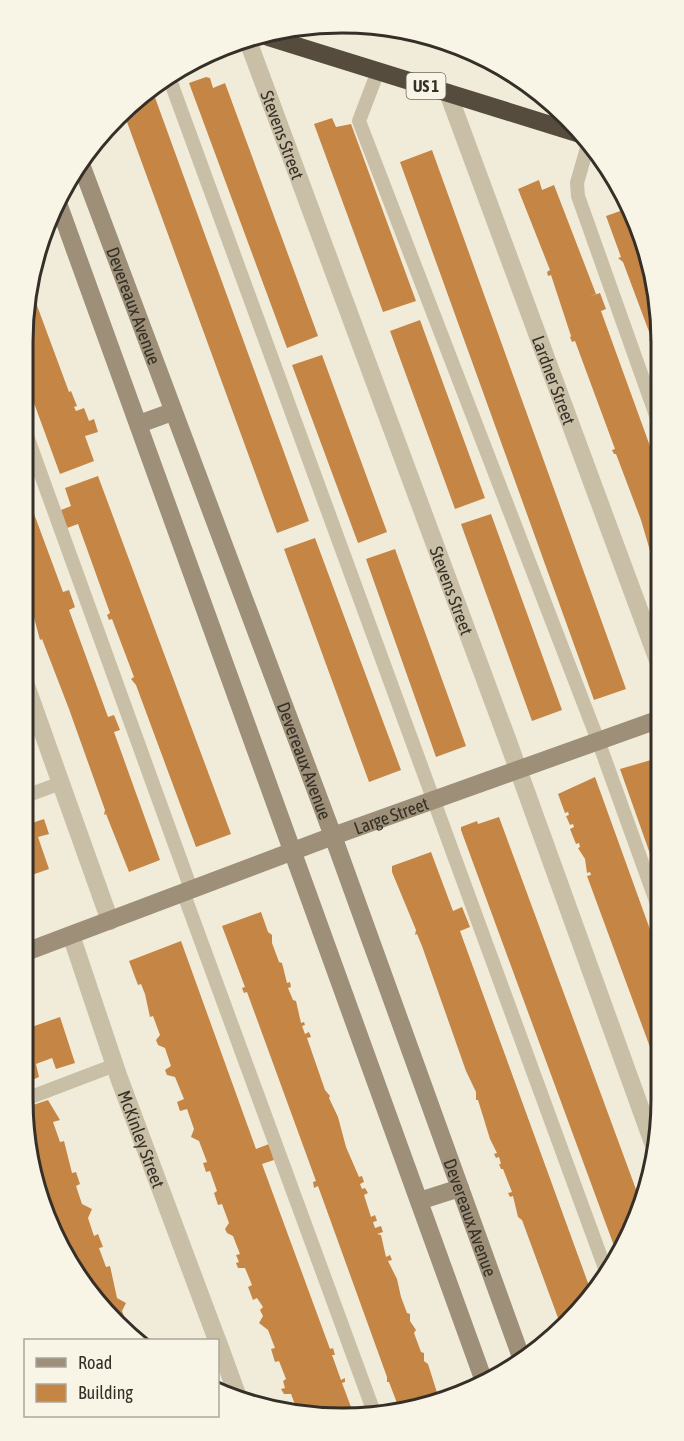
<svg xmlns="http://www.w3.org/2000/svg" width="684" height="1441" viewBox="0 0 684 1441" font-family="'Asap Condensed',sans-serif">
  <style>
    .building { fill: #c58545 }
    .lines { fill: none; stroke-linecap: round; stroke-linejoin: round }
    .lane { stroke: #c9bfa6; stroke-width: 14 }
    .street { stroke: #c9bfa6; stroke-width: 18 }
    .secondary { stroke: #9d8f78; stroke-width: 18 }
    .highway { stroke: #564c3e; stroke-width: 18 }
    .labels { text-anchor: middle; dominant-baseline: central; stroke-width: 4.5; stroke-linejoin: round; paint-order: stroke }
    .shield { fill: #f9f5e6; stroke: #706a60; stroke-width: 1.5 }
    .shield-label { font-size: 16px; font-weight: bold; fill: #352f27 }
    .street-label { font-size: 18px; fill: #352f27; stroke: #f9f5e6 }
    .rim { fill: none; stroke: #352f27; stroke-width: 3 }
  </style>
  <rect width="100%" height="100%" fill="#f1ecda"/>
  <path class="building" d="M206,77l4,1 3,10 12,-5 93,253 -31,12 -98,-265z
    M153,92l156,429 -32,12 -154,-422z
    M332,118l4,9 15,-3 65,177 -33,11 -69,-188z
    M432,150l194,539 -32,11 -194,-538z
    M539,180l3,10 12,-5 42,109 -8,3 12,-4 6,16 -5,2 58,160 1,100 -4,-10h-3l-12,-41 -25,-66h-2l-2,-4 3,-1 -40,-108 -3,1 -2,-5 3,-2 -2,1 -20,-61 -3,1 -1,-4 3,-2 -32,-81z
    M626,209l4,10 5,-2 2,2 22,81v59l-7,-19 -3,1 2,-4 -28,-75 -5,-4 3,-1 -15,-41z
    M32,292l37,100 2,-1 6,15 -3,1 2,4 8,-3 5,13 5,-2 4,13 -13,4 9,25 -34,13 -37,-101v-31z
    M420,320l65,178 -30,11 -65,-178z
    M322,355l65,177 -29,11 -66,-178z
    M98,476l133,358 -35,13 -60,-162 -5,-6 3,-2 -22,-58 -3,1 -2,-5 3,-2 -32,-89 -11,4 -6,-18 10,-4 -6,-18z
    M23,484l40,108 6,-2 6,17 -6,3 39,107 6,-2 6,15 -6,2 46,128 -31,12 -23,-58 -2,1 1,-5 -36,-101 -27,-70 -2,1 -8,-30 -3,1 -4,-12 3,-1 -5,-14z
    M491,514l71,196 -30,11 -71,-197z
    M315,538l86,232 -32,12 -85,-233z
    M395,549l71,197 -30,11 -70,-198z
    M658,758l2,7v117l-40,-113z
    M595,777l66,183v117l-74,-201 4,-1 -1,-3 -3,1 -2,-14 -7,-11 2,-1 -1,-4 -3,1 -6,-15 4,-2 -1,-3 -3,1 -4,-9 3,-1 -1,-3 -3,1 -7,-19z
    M499,817l142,386 -4,19 -20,32 -156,-424v-3l16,-6 1,3z
    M44,819l5,15 -11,3 11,32 -26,9v-52z
    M431,852l22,59 9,-4 8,20 -10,4 132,363 -10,16 -21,16 -39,-106 -4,-3 -5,-21 -3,1 -2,-4 4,-1 -9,-23h-2l-2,-5h2l-2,-7 -3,1 -2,-4 3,-1 -7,-14 -12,-39h-2v-8l-10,-21 -44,-125 -5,-12 -2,1 1,-5 -24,-58v-6z
    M261,912l7,20 4,3v8l7,19 3,1 5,20 3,-1 1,5 -3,1 5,12 3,1 5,22 3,-1 1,3 -3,1 3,8 4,-2 2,5 -4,1 18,52 5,6 -1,2 9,19 8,30 13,30 3,-1 2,6 -4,2 2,5 3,-1 3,5 -4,2 7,22 4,-2 2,6 -4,1 2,6 6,-2 2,6 -6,2 4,1 5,22 4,-2 2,5 -4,1 9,18 4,18 6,16 3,1v7l6,9 -2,3 7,19 3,1v8l4,3 11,35 -39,12 -11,-29h-2v-5l-69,-191 -4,2 -1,-6 3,-1 -69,-189 -3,1 -2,-5 3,-1 -23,-61z
    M181,941l75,208 13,-5 5,16 -12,4 68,185 3,-1 2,7h-3l9,25 4,-2v4l-3,1 12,32 -60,-2 3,-3 -6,-16h-7l-3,-5 4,-1 -2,-7 3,-2 -7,-18 -4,1 -4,-13 4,-1 -7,-18 -9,-7 4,-7 -3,-6 3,-3 -6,-9 -4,2 -5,-13 4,-2 -7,-17h-7l-2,-5 3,-1 -3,-7 4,-1 -7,-18 -6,-3 -2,-4 4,-6 -7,-19 -4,1 -4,-12 3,-2 -7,-20 -4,1 -3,-9 4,-1 -8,-21 -8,-4 3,-8 -7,-20 -7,2 -3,-9 7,-3 -9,-22 -8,-2 -2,-5 6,-4 -6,-18 -7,-3 -2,-5 4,-5 -7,-19 -3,1 -5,-23 -4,-10 -3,1 -9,-24z
    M60,1017l15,46 -19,6 -4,-11 -16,6 3,13 -12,5 -4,-13v-39z
    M48,1100l12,20 -7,2 7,20 4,-1 8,32 4,-1 4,12 -4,2 6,18 10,5 -4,9 6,18 4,-2 5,13 -4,1 7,19 4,-1 7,32 9,5 -4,8 6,17 -39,-34 -49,-92 -16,-94z"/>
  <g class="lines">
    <path class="lane" d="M378,71l-19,50 240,622 62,172
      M170,80l436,1191
      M589,141l-12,42 1,13 81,228
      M23,425l168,464
      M23,797l38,-14
      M183,892l192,523
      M23,1100l92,-35"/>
    <g class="street">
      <path id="s1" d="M248,41l258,695 147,407"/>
      <path id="s2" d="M448,93l212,573"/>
      <path d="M23,677l87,244"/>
      <path id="s3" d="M71,935l48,143 98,262"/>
      <path d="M218,1342l20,55"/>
    </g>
    <g class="secondary">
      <path id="s4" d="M82,167l251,669 188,521"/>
      <path d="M58,203l427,1181"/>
      <path d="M139,424l33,-12"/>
      <path id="s5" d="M23,953l310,-117 327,-117"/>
      <path d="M419,1201l41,-13"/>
    </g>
    <path class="highway" d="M268,37l315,98
      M451,44l19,6"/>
  </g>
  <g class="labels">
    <rect class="shield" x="406.5" y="73" width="39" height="26" rx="4.5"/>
    <g class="shield-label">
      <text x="426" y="86">US 1</text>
    </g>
    <g class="street-label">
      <text stroke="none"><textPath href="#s1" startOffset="100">Stevens Street</textPath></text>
      <text stroke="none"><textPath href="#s4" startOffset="148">Devereaux Avenue</textPath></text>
      <text stroke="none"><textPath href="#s2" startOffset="306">Lardner Street</textPath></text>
      <text stroke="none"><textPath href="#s1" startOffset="586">Stevens Street</textPath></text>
      <text stroke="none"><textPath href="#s4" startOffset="634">Devereaux Avenue</textPath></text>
      <text stroke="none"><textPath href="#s5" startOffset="393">Large Street</textPath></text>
      <text stroke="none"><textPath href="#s3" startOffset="216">McKinley Street</textPath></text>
      <text stroke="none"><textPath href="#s4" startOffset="1120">Devereaux Avenue</textPath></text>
    </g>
  </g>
  <path d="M0 0H684V1441H0ZM342 33H342A309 309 0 0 1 651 342V1099A309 309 0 0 1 342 1408H342A309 309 0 0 1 33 1099V342A309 309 0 0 1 342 33Z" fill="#f9f5e6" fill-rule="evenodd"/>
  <path class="rim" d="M342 33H342A309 309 0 0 1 651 342V1099A309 309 0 0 1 342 1408H342A309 309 0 0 1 33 1099V342A309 309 0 0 1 342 33Z"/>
  <rect x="24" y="1339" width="195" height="78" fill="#f9f5e6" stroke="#aba69a" stroke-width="1.5"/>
  <rect x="36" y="1358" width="30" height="9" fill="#9d8f78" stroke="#aba69a" stroke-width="1.5"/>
  <text x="78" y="1369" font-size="18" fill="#352f27">Road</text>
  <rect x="36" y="1384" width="30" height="18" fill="#c58545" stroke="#aba69a" stroke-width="1.5"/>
  <text x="78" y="1399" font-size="18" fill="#352f27">Building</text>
</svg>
